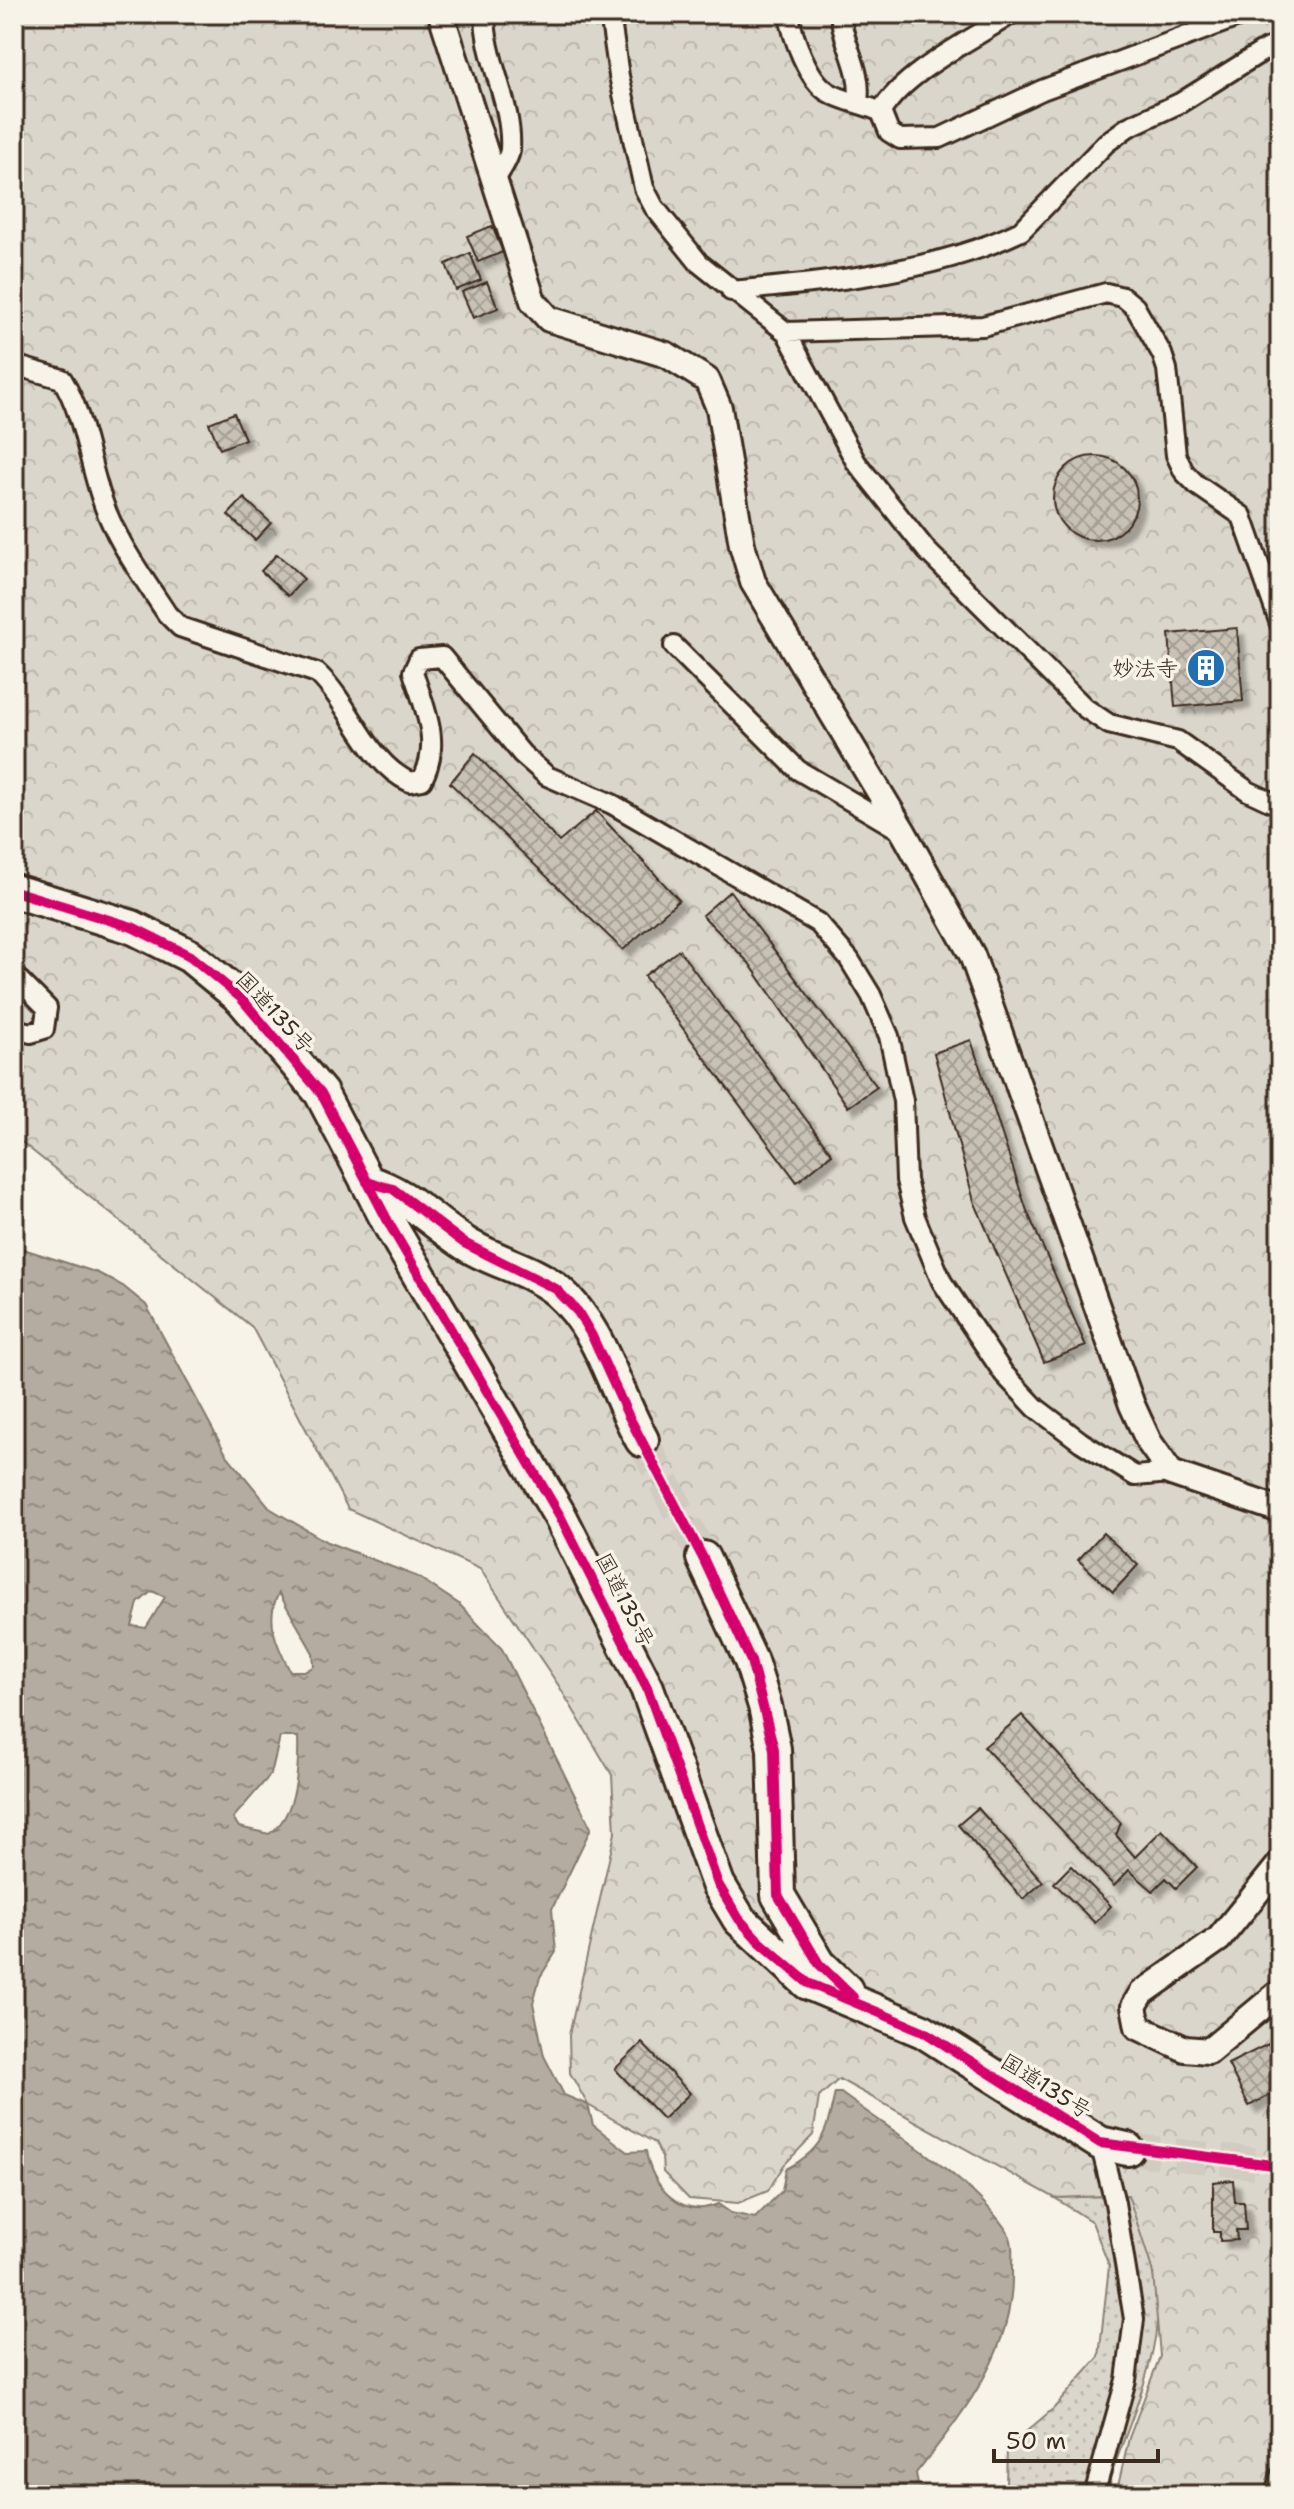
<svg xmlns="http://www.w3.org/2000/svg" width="1294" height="2509" viewBox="0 0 1294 2509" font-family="'Shantell Sans','Klee One',sans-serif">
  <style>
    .grass { fill: url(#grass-dots); stroke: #8b8074; stroke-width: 2 }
    .forest { fill: url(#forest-crowns); stroke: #8b8074; stroke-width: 2 }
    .water { fill: url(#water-ripples); stroke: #84786c; stroke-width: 2; fill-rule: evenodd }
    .building { fill: url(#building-cross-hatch); stroke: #3b2a1e; stroke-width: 2; filter: url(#shadow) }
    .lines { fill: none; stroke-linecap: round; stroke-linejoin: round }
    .trunk-tunnel { stroke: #d1cbc0; stroke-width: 32; stroke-dasharray: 32 16; stroke-linecap: butt }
    .minor-casing { stroke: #3b2a1e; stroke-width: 24 }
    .tertiary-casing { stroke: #3b2a1e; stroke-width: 30 }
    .trunk-casing { stroke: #3b2a1e; stroke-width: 38 }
    .minor { stroke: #f7f3e8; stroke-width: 18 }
    .tertiary { stroke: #f7f3e8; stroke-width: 24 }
    .trunk { stroke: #f7f3e8; stroke-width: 32 }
    .cycleway-casing { stroke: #f7f3e8; stroke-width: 15 }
    .cycleway { stroke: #d6006c; stroke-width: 10 }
    .labels { text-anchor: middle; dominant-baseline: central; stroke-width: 7; stroke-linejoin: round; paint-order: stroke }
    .poi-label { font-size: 22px; fill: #3b2a1e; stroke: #f7f3e8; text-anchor: end }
    .street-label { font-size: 22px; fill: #3b2a1e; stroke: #f7f3e8 }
  </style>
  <defs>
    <pattern id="grass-dots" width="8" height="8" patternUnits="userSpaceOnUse" patternTransform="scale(2)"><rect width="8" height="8" fill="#dbd6cb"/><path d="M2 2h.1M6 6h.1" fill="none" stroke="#bdb8ae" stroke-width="1.8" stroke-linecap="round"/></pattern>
    <pattern id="forest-crowns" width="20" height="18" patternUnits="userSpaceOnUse" patternTransform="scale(2)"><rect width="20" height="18" fill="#dbd6cb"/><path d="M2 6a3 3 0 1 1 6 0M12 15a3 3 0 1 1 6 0" fill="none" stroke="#bdb8ae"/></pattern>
    <pattern id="water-ripples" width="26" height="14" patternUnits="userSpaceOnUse" patternTransform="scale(2)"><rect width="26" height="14" fill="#b4aca0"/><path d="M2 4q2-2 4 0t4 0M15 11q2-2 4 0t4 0" fill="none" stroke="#948c82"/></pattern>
    <pattern id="building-cross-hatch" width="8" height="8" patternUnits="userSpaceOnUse" patternTransform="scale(2)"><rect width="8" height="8" fill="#c8c1b6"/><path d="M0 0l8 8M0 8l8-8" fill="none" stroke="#a49d93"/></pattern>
    <filter id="shadow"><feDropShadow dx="7" dy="7" stdDeviation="2" flood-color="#0004"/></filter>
  </defs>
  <rect width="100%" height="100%" fill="#f7f3e8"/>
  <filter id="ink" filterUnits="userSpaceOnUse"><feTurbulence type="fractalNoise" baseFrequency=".0125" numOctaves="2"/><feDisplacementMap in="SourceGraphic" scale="16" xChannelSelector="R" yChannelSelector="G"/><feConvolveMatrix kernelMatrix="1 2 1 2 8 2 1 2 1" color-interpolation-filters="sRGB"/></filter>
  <g filter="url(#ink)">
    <path class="grass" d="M1129,2195c12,40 32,85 28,128 -5,52 -30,106 -47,155l1,17h-93l-12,-11 1,-36 47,-40 45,-51 10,-91 -17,-44 -37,-24z"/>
    <path class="forest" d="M14,14h1266v2434l-17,47h-147l13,-57 31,-82 -7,-84 -25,-77 -73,3 -216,-119 -20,18 -6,38 -29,30 -16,26 -30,12 -49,-4 -26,-27 -1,-15 -7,-14 -67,-38 -18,-32 -1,-38 46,-202 -3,-58 -53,-89 -79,-117 -132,-60 -96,-182 -238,-191z"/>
    <path class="water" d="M14,1246l84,27 25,13 23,19 80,149 45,55 56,33 91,35 41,27 43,45 89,179 -39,81 4,43 -16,25 -7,26 11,53 20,39 24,10 5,20 35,27 18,-1c5,35 35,69 72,53l13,9 24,5 27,-27 4,-22c38,-20 40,-37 49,-76h6c50,38 135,88 167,140 6,9 4,25 4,36 3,82 -48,143 -96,204l2,12 10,7 29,-6 67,9h-1010zM152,1591l13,6 -19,31 -14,-2 6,-23zM279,1593l34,60 1,13 -8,5h-16c-13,-25 -26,-52 -11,-78zM280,1737h18c1,30 -1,79 -29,97l-30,-7 -6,-9 38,-44z"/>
    <path class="building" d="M492,226l11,26 -25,10 -11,-26z
      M470,253l11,27 -25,10 -10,-26z
      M487,282l11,26 -25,10 -11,-26z
      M234,413l11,26 -25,10 -11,-26z
      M1053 498a42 42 0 1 1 84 0a42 42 0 1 1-84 0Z
      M244,498l27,25 -16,17 -27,-25z
      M277,554l27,25 -16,17 -27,-25z
      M1237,628l6,73 -68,6 -6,-73z
      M475,753l84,89 37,-31 83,89 -56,50 -173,-167z
      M730,891l147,196 -29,20 -99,-144 -47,-48z
      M679,950l153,204 -35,28 -153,-206z
      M971,1040l56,171 59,135 -42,16 -70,-161 -40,-148z
      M1103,1533l35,32 -25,27 -35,-32z
      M1022,1715l99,108 -5,12 19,22 27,-27 35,37 -21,21 -10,-10 -13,13 -24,-21 -15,16 -130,-139z
      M978,1808l65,74 -20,17 -65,-74z
      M1071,1866l40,40 -16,17 -41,-40z
      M642,2043l48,50 -27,26 -48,-50z
      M1268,2044l12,25 -4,8 4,13 -31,16 -21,-42z
      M1233,2180l2,22h9l2,28h-10l1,10 -17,1v-9h-7v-50z"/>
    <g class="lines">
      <path class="trunk-tunnel" d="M642,1440l61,118
        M1127,2149l153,17"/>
      <g class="minor-casing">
        <path id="minor" d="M485,14c0,47 28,89 25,136 -1,10 -12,24 -17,33
          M610,14l9,62 25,112 10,19 45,56 87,69
          M789,14c3,22 19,66 39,78 14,9 37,12 53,20l8,20 11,7 40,-1 102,-48 204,-76
          M840,14c3,31 23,56 18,87
          M881,112c23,-40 91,-72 130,-98
          M731,291c93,-8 206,-19 290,-60l85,-88 22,-16 52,-24 86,-54 14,-4
          M14,365l48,14c24,39 27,91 45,134 15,36 39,69 60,101l13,13 137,46c34,31 50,90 93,109l12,-2c20,-37 3,-70 -9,-108l6,-13 23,-2 80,97 25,22 65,28 206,119 31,36 22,36 18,41 14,65 3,79 9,37 27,65 62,92 32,34 45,34 54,34 36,-3
          M1280,624l-38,-108 -45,-31 -13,-13 -8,-17 -9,-86 -5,-15 -27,-47 -12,-10 -17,-4 -123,33 -197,6 70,130 71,89 158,157 24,16 69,17 70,50 32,15
          M674,646l124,124 105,62
          M14,975l33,33 -3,21 -13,4 -17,-4
          M1094,2495l32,-115 8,-61 -19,-116 -15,-60
          M1275,2495l5,-18"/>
      </g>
      <g class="tertiary-casing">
        <path id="tertiary" d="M441,14l92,287 16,18 118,36 40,25 12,28 23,137 11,37 151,251 68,122 160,450 17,37 22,31 109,37
          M1280,1864l-61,75 -77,54 -8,13 4,21 47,22 24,2 71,-59"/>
      </g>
      <g class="trunk-casing">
        <path id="trunk" d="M14,891l118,36 58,29 51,42 80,95 70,134 169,289 87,172 71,196 21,35 69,64 115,48 177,112 27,6
          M367,1182c37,10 62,37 93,58 29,21 71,28 98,51 43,37 57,101 84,149
          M703,1558l48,103 14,45 9,43 4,146 41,69 27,26"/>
      </g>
      <use href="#minor" class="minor"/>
      <use href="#tertiary" class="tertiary"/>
      <use href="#trunk" class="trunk"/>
      <g class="cycleway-casing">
        <path id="cycleway" d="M14,891l118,36 58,29 51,42 80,95 70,134 169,289 87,172 71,196 21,35 21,23 48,41 115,48 177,112 180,23
          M367,1182l26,7 71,54 92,46 22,23 14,24 36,79 75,143 48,103 23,88 4,146 41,69 34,33"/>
      </g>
      <use href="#cycleway" class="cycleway"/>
    </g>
  </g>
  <defs>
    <g id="building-disc" transform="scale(2)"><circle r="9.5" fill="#1f6fb2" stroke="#f7f3e8"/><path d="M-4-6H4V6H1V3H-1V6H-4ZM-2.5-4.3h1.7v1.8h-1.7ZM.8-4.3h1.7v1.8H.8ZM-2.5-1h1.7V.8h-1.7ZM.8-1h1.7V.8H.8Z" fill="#fff"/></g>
  </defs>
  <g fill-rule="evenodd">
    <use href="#building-disc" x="1206" y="668"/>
  </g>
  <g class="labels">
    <g class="poi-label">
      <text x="1178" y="668">妙法寺</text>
    </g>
    <g class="street-label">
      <text transform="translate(275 1012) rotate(47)">国道135号</text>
      <text transform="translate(625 1600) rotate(63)">国道135号</text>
      <text transform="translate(1046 2086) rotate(32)">国道135号</text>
    </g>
  </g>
  <rect width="1294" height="2509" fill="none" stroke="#f7f3e8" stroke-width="48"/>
  <rect x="24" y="24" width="1246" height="2461" fill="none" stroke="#3b2a1e" stroke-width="3" filter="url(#ink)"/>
  <path d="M994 2449v12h164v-12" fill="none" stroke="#3b2a1e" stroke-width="4"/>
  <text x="1006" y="2449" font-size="24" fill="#3b2a1e" stroke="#f7f3e8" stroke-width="6" paint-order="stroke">50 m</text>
</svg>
